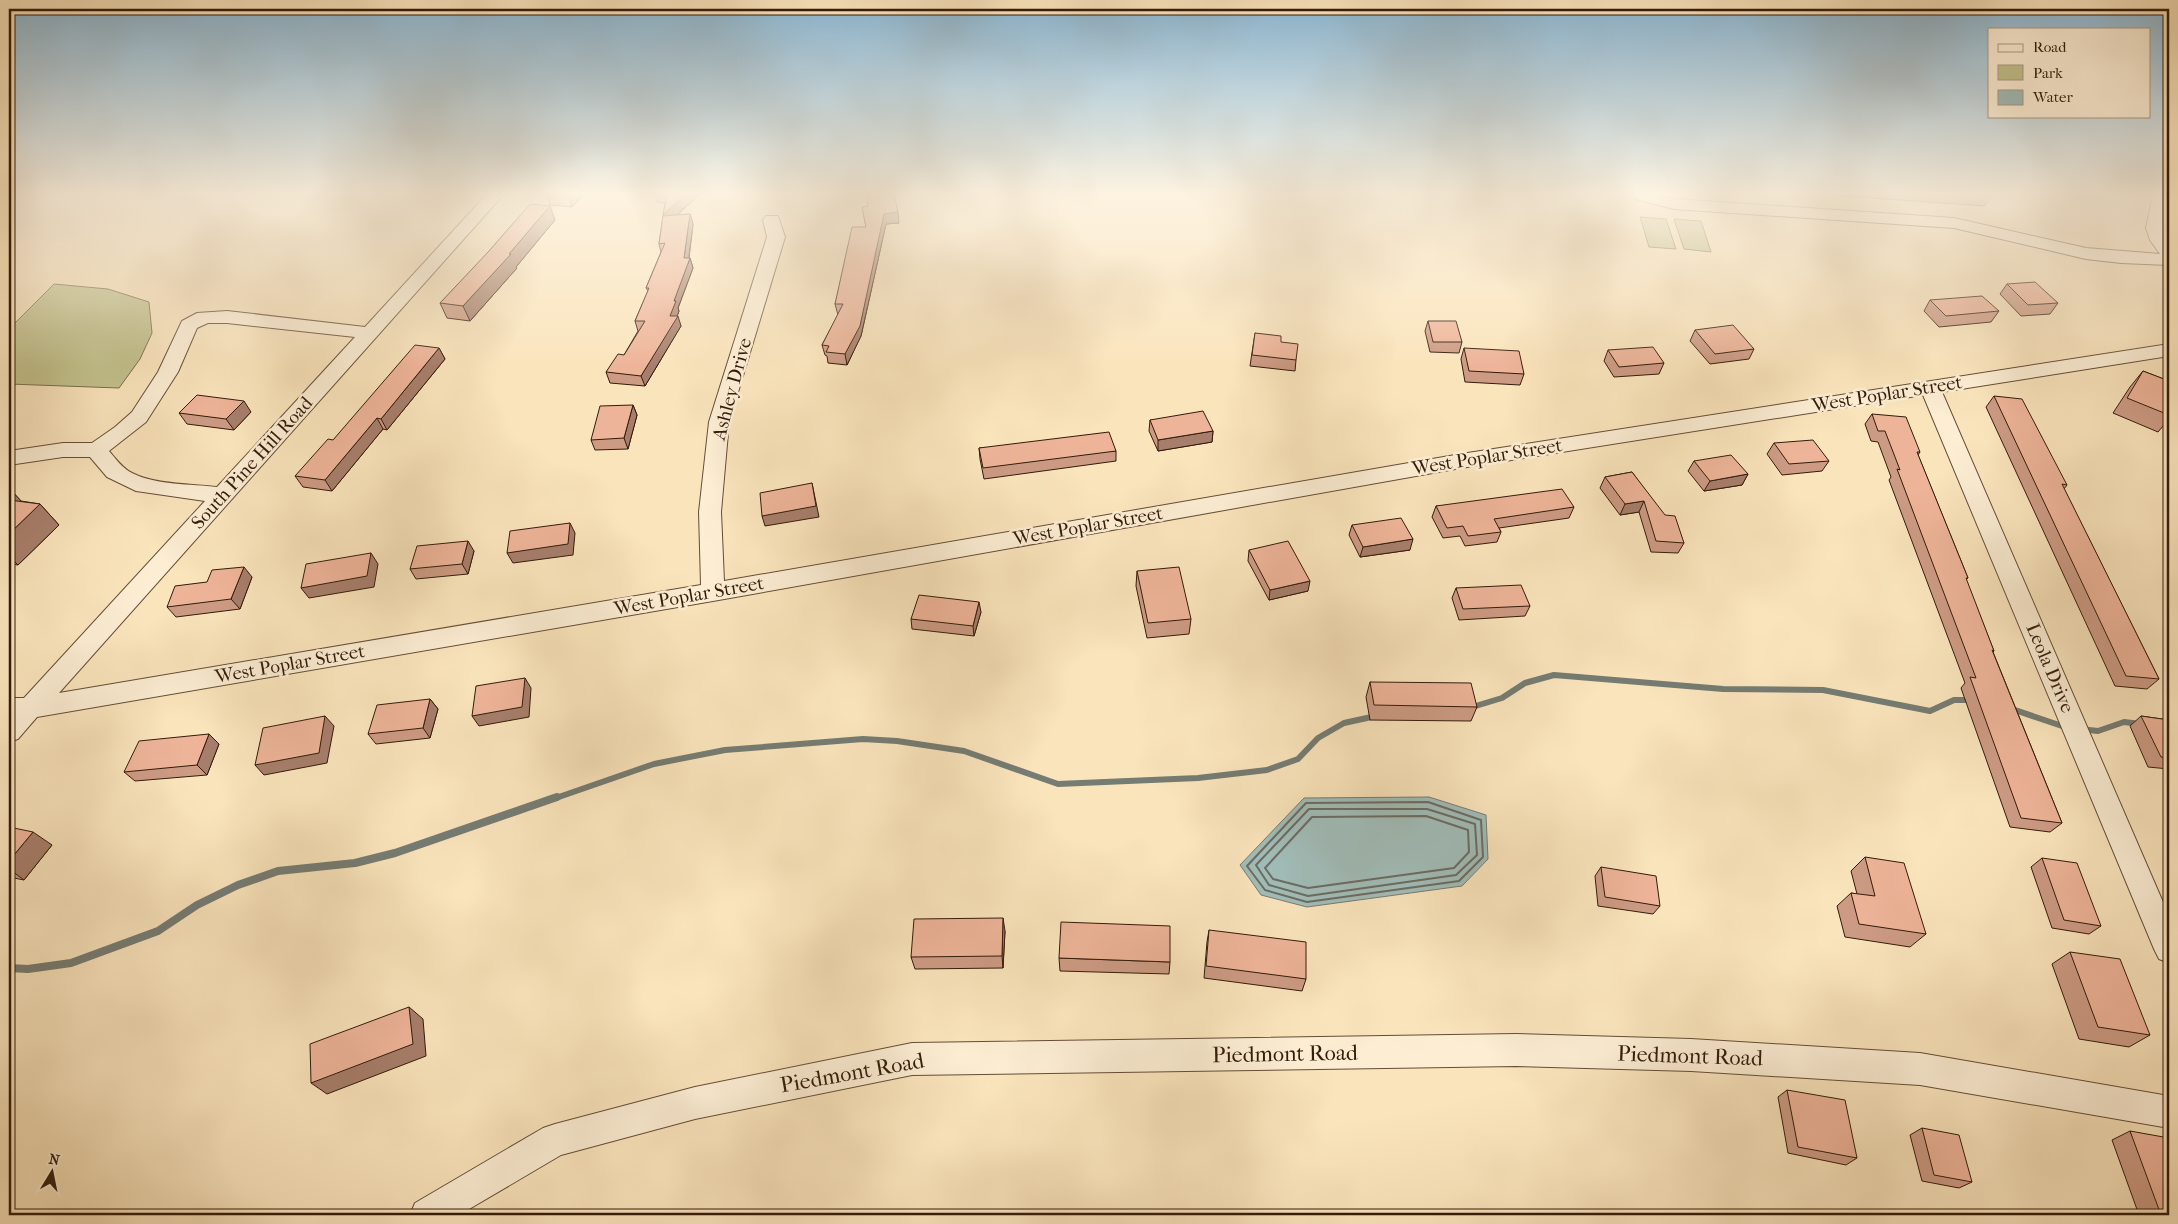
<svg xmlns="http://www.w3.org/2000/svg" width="2178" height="1224" viewBox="0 0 2178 1224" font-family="'IM FELL French Canon',serif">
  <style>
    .green { fill: #c2c28d; stroke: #7a6e4c }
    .water { fill: #a1bdb9; stroke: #757c73 }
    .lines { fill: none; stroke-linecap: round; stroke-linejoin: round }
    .shore { stroke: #6a6c62; stroke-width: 2 }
    .stream-far1 { stroke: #757c73; stroke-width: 6 }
    .stream { stroke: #757c73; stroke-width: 8 }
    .minor-casing { stroke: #654d36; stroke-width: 2 }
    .minor { fill: #fcedd3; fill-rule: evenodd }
    .wall { fill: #cd9b84; stroke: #331b0a }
    .shaded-wall { fill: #a77e6b; stroke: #331b0a }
    .building { fill: #eeb499; stroke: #331b0a }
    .labels { text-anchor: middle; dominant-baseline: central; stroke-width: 5; stroke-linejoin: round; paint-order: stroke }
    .street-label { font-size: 19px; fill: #331b0a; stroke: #fcedd3 }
    .near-street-label { font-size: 22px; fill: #331b0a; stroke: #fcedd3 }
  </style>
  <rect width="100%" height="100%" fill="#fae4bc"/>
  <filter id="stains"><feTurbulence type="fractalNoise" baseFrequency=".004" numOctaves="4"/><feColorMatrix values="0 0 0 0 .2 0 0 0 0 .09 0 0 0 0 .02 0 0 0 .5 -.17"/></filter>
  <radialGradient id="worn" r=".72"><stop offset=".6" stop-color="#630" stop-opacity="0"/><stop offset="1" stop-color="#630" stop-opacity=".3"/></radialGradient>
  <path class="green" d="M1640,217l26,2 10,30 -27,-2z
    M1674,219l27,2 10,31 -27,-3z
    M54,284l54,5 41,13 3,31 -12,26 -21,29 -110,-4v-55z"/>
  <path class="water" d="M1429,797l57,18 2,44 -26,27 -155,21 -46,-12 -21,-30 64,-67z"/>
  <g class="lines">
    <path class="shore" d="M1428,802l53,18 2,37 -24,24 -152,21 -42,-12 -18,-24 59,-63z
      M1309,809h118l48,15 2,31 -21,20 -148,21 -39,-11 -13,-20z
      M1426,816l42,14 1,22 -15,16 -146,20 -35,-9 -8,-11 47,-51z"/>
    <path class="stream-far1" d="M1469,708l33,-10 23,-15 29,-8 169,14 100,1 107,21 24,-11h19
      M2009,708l59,20
      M2080,729l18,2 26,-9 17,2
      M553,799l101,-35 71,-14 138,-11 34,2 67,10 94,33 140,-6 69,-8 31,-11 20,-21 26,-15 32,-7"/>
    <path class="stream" d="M9,968l19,1 43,-6 87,-32 39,-26 41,-20 40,-14 77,-8 40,-10 162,-56"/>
    <g class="minor-casing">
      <path id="minor" d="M486,195h17l-444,498 642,-108 -2,-73 10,-90 58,-185 -4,-17 3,-4h12l7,21 -56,185 -8,90 3,69 737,-127 708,-110v12l-227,36 227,524v47l-10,-4 -5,-10 -231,-554 -462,73 -748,133 -676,116 -19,22 -9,3v-44h15l181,-197 -69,-10 -29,-14 -17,-20h-27l-54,8v-14l54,-8h29l23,-16 17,-15 26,-40 24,-51 15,-8 30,-2 138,16zM208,323h19l128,14 -138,150c-25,-3 -62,-2 -85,-14 -10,-5 -16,-14 -23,-22l37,-29 32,-50 19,-44z
        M1633,195h26l16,4 279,19 132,30 74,6 -10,-14 -4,-12 7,-33h16l-5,33 5,15v22l-48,-2 -35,-4 -132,-31 -280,-19 -39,-10z
        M1516,1034l175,5 229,14 249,43v32l-249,-43 -229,-14 -175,-5 -604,9 -217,44 -134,36 -102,60h-49l5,-12 128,-75 12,-4 140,-37 217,-44z"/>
    </g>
    <use href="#minor" class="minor"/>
  </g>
  <path class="wall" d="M547,195h36l-11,12 -22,-2z
    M655,195h44l-22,20 13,-1 3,10 -4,34h1l3,10 -15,40 1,3 -2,5 4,10 -36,60 -35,-3 -4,-11 18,-17 14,-24 -3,-10 13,-30 -2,-3 15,-36 -2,-8 6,-41 -8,-1z
    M1829,195h163l-7,11z
    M862,207l37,16 -13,1 -25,112 -14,29 -19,-2 -1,-7 -2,-1 -3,-10 16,-30 -3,-11 31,-77z
    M555,220l-39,47 1,1 -47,53 -23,-3 -7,-15z
    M2007,284l51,19 -8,11 -29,2 -21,-22z
    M1930,300l69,11 -8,11 -52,5 -15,-16z
    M1428,321l34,21 -3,11 -29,-1 -5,-21z
    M1695,330l59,19 -5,10 -39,5 -20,-23z
    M1255,333l26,9 15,18 -1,11 -45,-5z
    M439,348l6,11 -58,71 -4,-1 -51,62 -29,-4 -8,-11 38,-36z
    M1464,348l60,26 -4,11 -55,-3 -4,-23z
    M1608,350l56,13 -5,11 -45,3 -10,-16z
    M2143,371l26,10v38l-11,13 -45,-19 17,-26z
    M1994,396l73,89 -3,4 95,190 -12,10 -32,-3 -129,-279z
    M633,405l4,10 -9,34 -33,1 -4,-10z
    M251,412l-17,18 -47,-6 -8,-11z
    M1872,414l48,38 -2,3 50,123 -2,2 28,71 -1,1 69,171 -12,9 -40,-5 -49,-139 4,-5 -76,-203 2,-3 -13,-35 -7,-1 -6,-17z
    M1150,420l63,11 -1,11 -54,9 -9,-20z
    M1774,443l55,18 -7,10 -40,4 -15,-21z
    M979,448l137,3v10l-132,18 -4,-20z
    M1694,461l54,13 -6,11 -38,6 -16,-20z
    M1632,472l52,71 -6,10 -27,-1 -12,-40 -19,3 -20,-27 5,-11z
    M9,488l12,13 19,3 19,21 -41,40 -9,-1z
    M1436,506l138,1 -5,11 -70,10 2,4 -4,10 -32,4 -5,-10 -17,2 -11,-21z
    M1352,525l58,25 -50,7 -11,-22z
    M1249,550l59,41 -39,9 -21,-39z
    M474,551l-6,23 -52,5 -6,-10z
    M1137,571l54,48 -2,15 -42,4 -11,-52z
    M252,577l-12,32 -64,8 -9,-10z
    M1456,588l74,18 -5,10 -66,4 -7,-22z
    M981,612l-7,24 -62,-7 -1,-10z
    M1370,682l107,25 -6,14 -101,-1 -4,-23z
    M430,699l8,10 -8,29 -54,6 -8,-10z
    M2141,716l28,4v49l-21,-2 -18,-41z
    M209,734l10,10 -12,31 -72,6 -11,-9z
    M2169,799v11l-3,-8z
    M9,827l43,18 -28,35 -15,-3z
    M1865,857l61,77 -16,13 -65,-10 -8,-31 14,-13 6,1 -6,-23z
    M2042,858l59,68 -12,8 -37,-6 -21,-61z
    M1601,867l59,39 -7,8 -55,-8 -3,-30z
    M1209,930l97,49 -4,12 -98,-13 3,-36z
    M1005,931l-2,37 -88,1 -4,-12z
    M2070,952l80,83 -21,12 -50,-8 -27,-75z
    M1059,958l111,4 -1,12 -109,-3z
    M1787,1090l70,68 -11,7 -58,-12 -10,-56z
    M1922,1128l50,54 -13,6 -37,-7 -12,-46z
    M2130,1131l39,84h-30l-27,-75z"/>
  <path class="shaded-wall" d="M570,195h13l-11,12 -3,-10z
    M685,195h14l-33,30 -3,-10z
    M550,206l5,14 -39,47 1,1 -47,53 -7,-15z
    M898,212l1,11 -13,1 -25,112 -14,29 -2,-11 39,-140z
    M690,214l3,10 -5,40 2,-6 3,10 -15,40 1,3 -2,6 1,-1 3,10 -36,60 -4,-10 29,-60 14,-58z
    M439,348l6,11 -58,71 -6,-11z
    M244,401l7,11 -17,18 -8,-11z
    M633,405l4,10 -9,34 -4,-11z
    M377,418l6,11 -51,62 -7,-11z
    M1213,431l-1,11 -54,9v-11z
    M1748,474l-6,11 -38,6 6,-10z
    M812,483l7,34 -54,9 -3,-10z
    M9,488l13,14 -13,12z
    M1644,501l-5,11 -19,3 5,-11z
    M40,504l19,21 -41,40 -9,-9v-22z
    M570,523l5,10 -2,22 -60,8 -6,-10z
    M1413,539l-3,11 -50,7 3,-10z
    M468,541l6,10 -6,23 -6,-10z
    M371,553l7,11 -4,23 -65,11 -8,-10z
    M244,567l8,10 -12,32 -9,-10z
    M1310,581l-2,10 -39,9 1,-10z
    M979,602l2,10 -7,24 -1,-10z
    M525,678l6,10 -2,29 -50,9 -7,-10z
    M430,699l8,10 -8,29 -7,-10z
    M325,716l9,10 -7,37 -63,12 -9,-10z
    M209,734l10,10 -12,31 -10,-10z
    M33,832l19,13 -28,35 -15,-11v-8z
    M1003,918l2,13 -2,37 -1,-12z
    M409,1007l14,12 3,37 -99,38 -16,-11z"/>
  <path class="building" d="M550,195h20l-1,2z
    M667,195h18l-22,20z
    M866,195h28l4,17 -14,2 -24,112 -15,28 -19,-2 3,-6 -7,-1 21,-41h-8l17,-77h14l-4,-20 6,-1z
    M530,204l20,2 -41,48h2l-48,52 -23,-3 49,-52z
    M690,214l-6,44h6l-16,43h2l-6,15h8l-37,60 -35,-4 12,-18 6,1 21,-34h-10l14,-33h-3l19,-45 -6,1 4,-28z
    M2035,282l23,21 -30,2 -21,-21z
    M1982,296l17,15 -53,5 -16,-16z
    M1428,321h28l6,21h-29z
    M1733,325l21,24 -39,5 -20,-24z
    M1255,333l26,3v6l17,2 -2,16 -44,-5z
    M415,345l24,3 -58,71 -4,-1 -52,62 -30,-4 33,-37 5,1z
    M1653,347l11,16 -45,4 -11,-17z
    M1464,348l55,3 5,23 -55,-3z
    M2143,371l26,10v34l-42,-17z
    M197,395l47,6 -18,18 -47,-6z
    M1994,396l28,3 45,86 -5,-1 97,195 -33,-3z
    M633,405l-9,33 -33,2 9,-34z
    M1203,411l10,20 -55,9 -8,-20z
    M1872,414l34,3 14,35h-3l51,126h-2l28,73 -2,-1 70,173 -41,-5 -51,-141 6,1 -79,-209 3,1 -15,-39h-7z
    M1109,432l7,19 -133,17 -4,-20z
    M1813,440l16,21 -40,3 -15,-21z
    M1731,455l17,19 -38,7 -16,-20z
    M1632,472l33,43 10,1 9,27 -28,-2 -12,-40 -19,3 -20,-27z
    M812,483l4,23 -54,10 -2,-23z
    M1562,489l12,18 -80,12 7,13 -33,4 -5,-10 -16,2 -11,-22z
    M9,500l31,4 -31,30z
    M1401,518l12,21 -50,8 -11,-22z
    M570,523l-2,21 -61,9 3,-22z
    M468,541l-6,23 -52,5 7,-23z
    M1288,541l22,40 -40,9 -21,-40z
    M371,553l-4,23 -66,12 5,-24z
    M244,567l-13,32 -64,8 8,-21 32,-4 5,-12z
    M1179,567l12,52 -43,4 -11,-52z
    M1521,585l9,21 -67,3 -7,-21z
    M919,595l60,7 -6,24 -62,-7z
    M525,678l-3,29 -50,9 4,-30z
    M1370,682l101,1 6,24 -103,-2z
    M430,699l-7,29 -55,6 9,-29z
    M325,716l-6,37 -64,12 8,-37z
    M2141,716l28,4v38l-8,-1z
    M209,734l-12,31 -73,7 15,-31z
    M9,827l24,5 -24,29z
    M1865,857l39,6 22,71 -67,-10 -8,-31 24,3z
    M2042,858l35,5 24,63 -37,-6z
    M1601,867l55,9 4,30 -55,-9z
    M1003,918l-1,38 -91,1 3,-38z
    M1061,922l109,4v36l-111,-4z
    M1209,930l97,12v37l-100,-13z
    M2070,952l50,7 30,76 -52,-8z
    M409,1007l4,37 -102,39 -1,-39z
    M1787,1090l58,10 12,58 -59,-11z
    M1922,1128l37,7 13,47 -38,-7z
    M2130,1131l39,7v77h-8z"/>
  <linearGradient id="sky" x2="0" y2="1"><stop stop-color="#8bb8d5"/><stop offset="0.53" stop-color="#fdf3e1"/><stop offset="1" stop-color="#fdf3e1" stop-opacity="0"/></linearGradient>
  <rect width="2178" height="366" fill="url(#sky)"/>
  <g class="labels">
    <g class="street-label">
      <text transform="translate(732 389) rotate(-75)">Ashley Drive</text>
      <text transform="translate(1887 394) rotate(-9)">West Poplar Street</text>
      <text transform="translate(1487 457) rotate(-9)">West Poplar Street</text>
      <text transform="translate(252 463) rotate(-48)">South Pine Hill Road</text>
      <text transform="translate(1088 526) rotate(-10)">West Poplar Street</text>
      <text transform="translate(689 596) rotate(-10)">West Poplar Street</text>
      <text transform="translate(290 664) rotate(-10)">West Poplar Street</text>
      <text transform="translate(2050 668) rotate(67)">Leola Drive</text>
    </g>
    <g class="near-street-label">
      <text transform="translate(1285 1054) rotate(-1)">Piedmont Road</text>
      <text transform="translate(1690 1056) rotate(2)">Piedmont Road</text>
      <text transform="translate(852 1073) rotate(-10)">Piedmont Road</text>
    </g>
  </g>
  <rect width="2178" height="1224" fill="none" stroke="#fae4bc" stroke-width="30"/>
  <rect x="10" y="10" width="2158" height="1204" fill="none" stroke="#331b0a" stroke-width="2.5"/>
  <rect x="15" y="15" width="2148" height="1194" fill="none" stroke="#331b0a"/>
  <rect x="1988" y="28" width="162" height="90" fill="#fcedd3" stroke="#ac9983"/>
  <rect x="1998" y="44" width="25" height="8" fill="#fcedd3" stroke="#ac9983"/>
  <text x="2033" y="52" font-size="15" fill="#331b0a">Road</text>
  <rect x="1998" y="65" width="25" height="15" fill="#c2c28d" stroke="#ac9983"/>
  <text x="2033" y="78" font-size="15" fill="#331b0a">Park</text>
  <rect x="1998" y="90" width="25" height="15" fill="#a1bdb9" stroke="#ac9983"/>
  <text x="2033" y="102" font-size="15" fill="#331b0a">Water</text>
  <g transform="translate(52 1172) rotate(10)" stroke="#fcedd3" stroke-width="4" paint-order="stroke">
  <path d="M0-4L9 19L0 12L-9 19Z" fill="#331b0a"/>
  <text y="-8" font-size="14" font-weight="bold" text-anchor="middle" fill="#331b0a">N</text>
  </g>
  <rect width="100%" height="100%" filter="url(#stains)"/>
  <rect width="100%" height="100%" fill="url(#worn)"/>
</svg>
